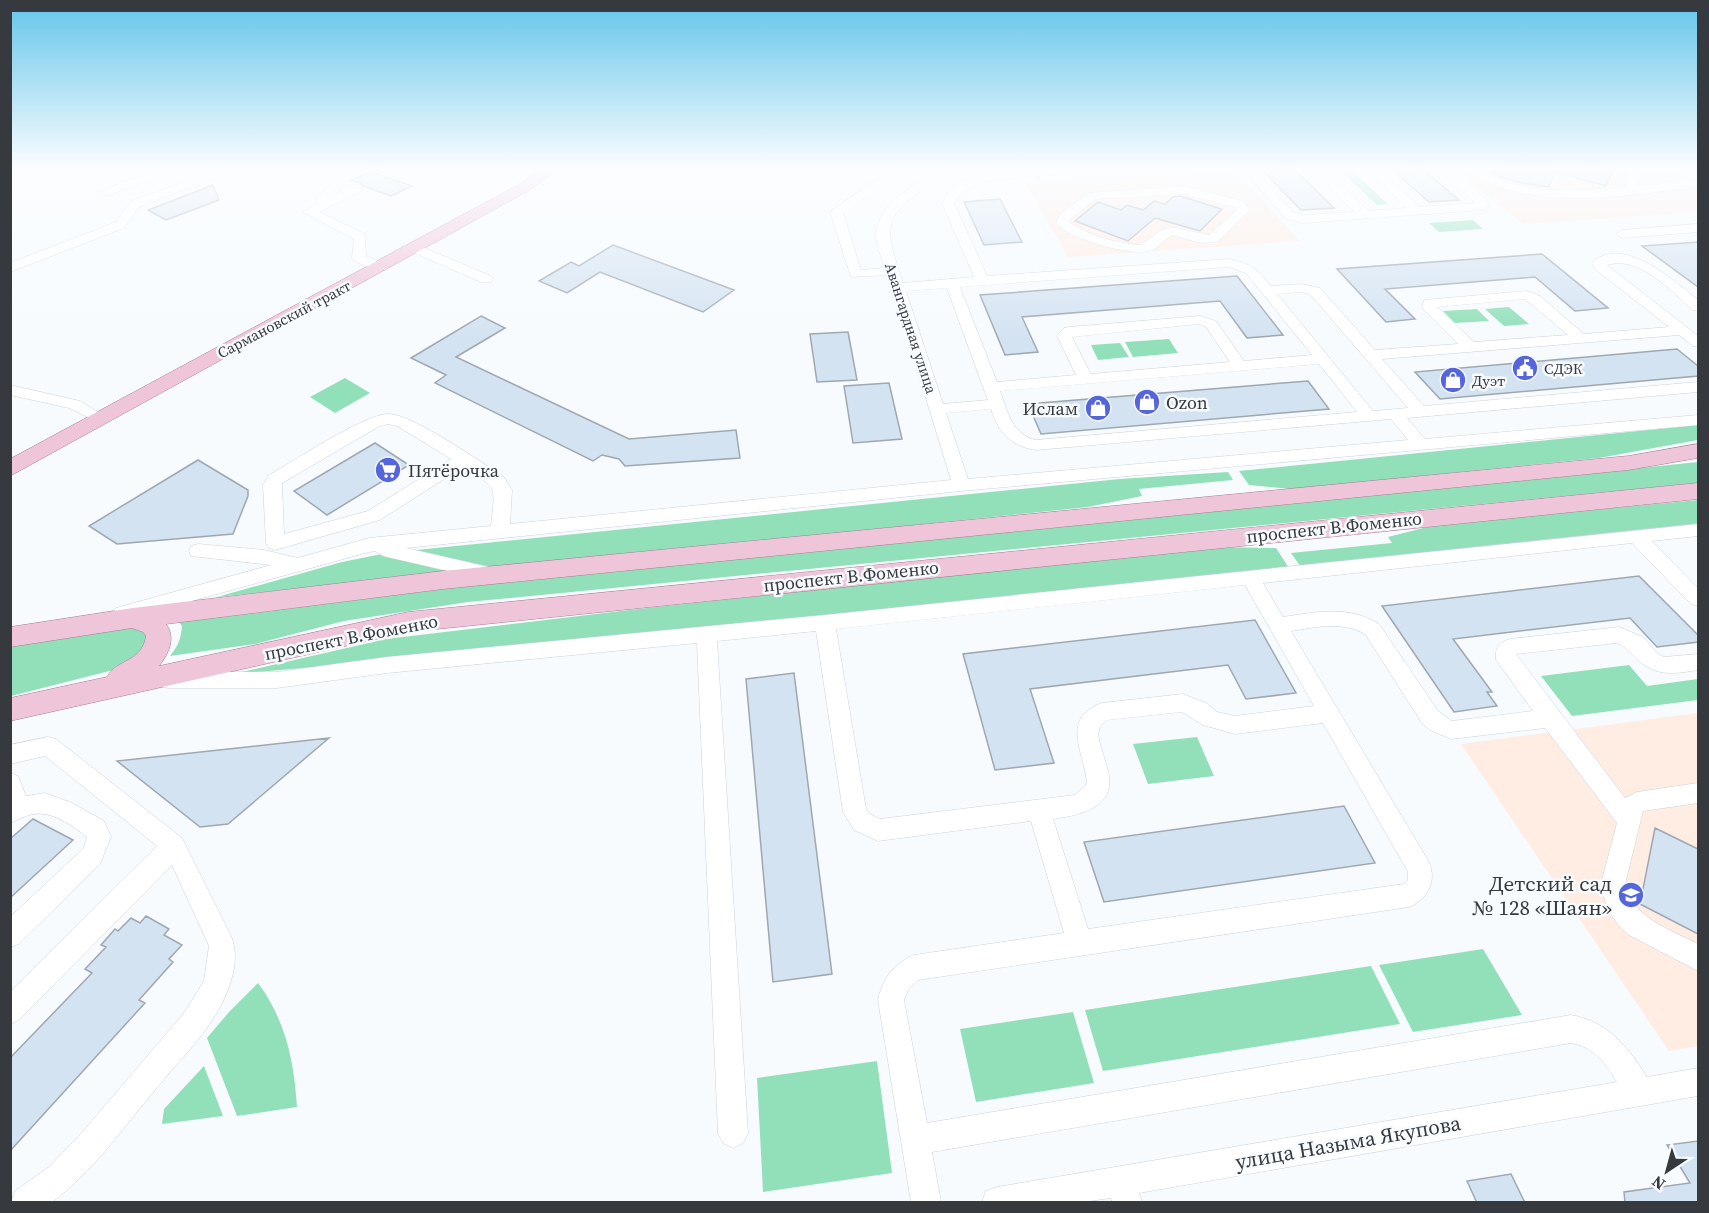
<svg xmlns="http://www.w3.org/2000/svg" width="1709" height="1213" viewBox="0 0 1709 1213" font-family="'Source Serif 4',serif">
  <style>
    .education { fill: #ffece3 }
    .green { fill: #92e0ba }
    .building { fill: #d4e3f2; stroke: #9fa7b0; stroke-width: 1.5 }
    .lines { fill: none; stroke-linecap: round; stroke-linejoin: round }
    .minor-casing { stroke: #cad3db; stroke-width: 1 }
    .major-casing { stroke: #a67b92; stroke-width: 1 }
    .minor { fill: #fff; fill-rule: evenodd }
    .major { fill: #eec5d9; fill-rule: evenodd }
    .labels { text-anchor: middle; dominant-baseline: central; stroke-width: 5; stroke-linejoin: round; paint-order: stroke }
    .far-street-label { font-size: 15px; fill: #36393d; stroke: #f7fbfe }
    .far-poi-label { font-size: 15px; fill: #36393d; stroke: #f7fbfe; text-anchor: start }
    .poi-label { font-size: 18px; fill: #36393d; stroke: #f7fbfe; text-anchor: start }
    .street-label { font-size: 18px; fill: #36393d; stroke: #f7fbfe }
    .near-poi-label { font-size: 21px; fill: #36393d; stroke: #f7fbfe; text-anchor: end }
    .near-street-label { font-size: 21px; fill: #36393d; stroke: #f7fbfe }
  </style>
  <rect width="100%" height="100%" fill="#f7fbfe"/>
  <path class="education" d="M1452,167h220l26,17v28l-175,12z
    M1235,171l65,70 -232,16 -43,-74z
    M1698,713v333l-29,5 -208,-307z"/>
  <path class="green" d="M1336,167h12l40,37 -11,1z
    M1473,220l10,9 -44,3 -10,-9z
    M1509,307l20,17 -25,2 -19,-17z
    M1477,309l12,12 -34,2 -12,-12z
    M1169,339l9,14 -45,4 -8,-15z
    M1120,343l9,14 -31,3 -7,-15z
    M345,378l25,15 -35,20 -25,-16z
    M1698,425v15l-99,18 -308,31 -42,-4 -10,-14z
    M1698,462v21l-1230,119 -124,19 -89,23 -85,12c8,-10 11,-17 12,-30l-6,-8 242,-31 838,-80z
    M1228,472l5,8 -94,9 3,7 -54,11 -871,90 125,-35 45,-9 733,-74z
    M1698,500v25l-397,42 -10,-14 101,-10 -4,-6 47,-12z
    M1216,547l60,1 13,20 -800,84 -256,22 153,-35 252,-30z
    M136,625l11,5 4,12 -22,24 -118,30v-51z
    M1629,665l18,21 51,-7v21l-126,16 -31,-40z
    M1197,737l17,39 -66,8 -15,-40z
    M1483,949l39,66 -109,17 -34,-67z
    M1371,966l29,58 -297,47 -18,-61z
    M258,983c28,38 36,78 39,124l-60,9 -30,-78 22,-26z
    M1073,1012l21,71 -118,19 -16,-73z
    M877,1061l15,112 -129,19 -6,-114z
    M204,1066l19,50 -61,8 2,-15z"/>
  <path class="building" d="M1389,167h31l39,33 -30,2z
    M1485,167h130l-9,19 -50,-14 -8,15 -31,-5 -17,-5z
    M1294,169l40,39 -33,2 -38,-39z
    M369,171l43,15 -21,10 -28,-10 -2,-3 -10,-2z
    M213,185l6,15 -53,20 -18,-10z
    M1180,196l42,13 -22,22 -45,-13 -27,23 -53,-20 23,-19 23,8 6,-5 16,5 11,-9 11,3 8,-7z
    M1000,199l22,43 -38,3 -20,-43z
    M1698,242v45l-56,-41z
    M613,245l121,45 -31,22 -103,-40 -33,21 -28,-12 32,-19 8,4z
    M1542,254l66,54 -33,3 -40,-34 -150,12 30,30 -29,3 -49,-53z
    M1237,276l46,59 -36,3 -27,-37 -198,16 16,35 -33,3 -25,-60z
    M481,316l24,12 -49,29 173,82 107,-9 4,28 -115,8 -6,-7 -17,-4 -9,6 -158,-78 11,-8 -35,-17z
    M848,332l9,48 -40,2 -7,-48z
    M1677,349l21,17v10l-258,23 -25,-27z
    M1308,381l21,28 -288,25 -13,-30z
    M889,383l13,56 -49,4 -9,-57z
    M375,443l34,22 -82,50 -33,-24z
    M198,460l50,30v6l-15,38 -116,10 -28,-18z
    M1639,576l59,59v7l-41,5 -27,-29 -177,21 39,53h-5l10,14 -43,6 -72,-106z
    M1255,620l41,73 -50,6 -18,-34 -198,24 24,74 -59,7 -32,-116z
    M794,673l38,301 -59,8 -27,-303z
    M329,738l-101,86 -28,3 -83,-66z
    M1344,806l31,57 -271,39 -20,-60z
    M33,819l40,21 -63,58v-59z
    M1655,828l43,21v85l-58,-30z
    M146,916l23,13 -5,6 18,10 -13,14 4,3 -34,38 6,3 -135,148v-93l82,-85 -7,-4 21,-22 -5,-2 14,-16 3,2 13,-13 9,5z
    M1698,1141v62h-73l-1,-11 66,-9 -23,-38z
    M1511,1174l14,29h-48l-10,-22z"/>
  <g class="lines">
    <g class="minor-casing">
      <path id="minor" d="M161,167h12l21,11 26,-11h11l-4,6 -88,34 -15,21 -114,44v-9l106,-41 15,-21 53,-19 -17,-9 -57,22 -4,1 -6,-4z
        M355,167h14l-22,14 -13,14 19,-10h8v6l-42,21 46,22 1,22 19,8 2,3 -2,3h-10l-21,-9 -2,-3 2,-19 -51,-27 15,-9 -2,-3 2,-3 21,-20z
        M895,167l36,8 11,-8h14c-9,9 -20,14 -30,21 -49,30 -38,47 -23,95l71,-6 -32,-74 7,-12 10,-8 28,-11 75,-5h61l-5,3 -131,10 -25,12 -8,11 33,73 242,-17c21,4 29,11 42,27l30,-2 19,4 55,62 83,-6 -34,-34 -2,-3 2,-7 103,-9 13,5 44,38 85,-7 -74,-58 -3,-6c30,-30 84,19 106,37v11l-5,-1c-22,-19 -54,-55 -86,-45l91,71v11l-5,-1 -14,-11 -297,24 42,47 274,-24v10l-291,26 18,21 273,-24v10l-737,66 -555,57 92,21 2,5 -2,5 -7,2 -108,-25 -8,-5 -6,1 -246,68 -7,-2 -3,-5 3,-5 155,-43 -80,-9 -2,-5 2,-5 7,-2 66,6 34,8 71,-20 122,-12c4,-40 8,-37 -28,-59l-83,53 -105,30 -6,-2 -3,-5 -3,-58 6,-10c27,-15 90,-58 118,-61 23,-2 93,48 116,62l9,14 -2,34 441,-44 -63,-205 -37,2 -21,-65zM900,174l22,6c-19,12 -46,30 -46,56 0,10 6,22 9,32l-24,2 -18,-57zM1229,267l17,6 66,82 -68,6 -28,-40 -16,-5 -131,11 -5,1 -7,8 19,39 -79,7 -37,-95zM947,288l36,99 5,13 -45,4 -37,-113zM1301,292l9,2 98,114 -35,3 -96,-117zM1525,299l43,36 -94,7 -37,-35zM1199,324l7,3 24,35 -139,12 -19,-37zM1319,364l38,48 -321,28c-24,-5 -29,-30 -36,-49zM991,409c8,25 20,37 45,41l355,-31 17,21 -440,39 -22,-66zM388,424l9,2 54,33 -83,52 -84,23 -2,-51 96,-56z
        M1241,167h12l40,45 10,3 51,-3 -43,-45h12l45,44 39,-3 -43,-41h12l44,40 56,-4 -41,-36h13l38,32 3,7 -6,4 -181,13 -17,-5z
        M1471,167h12l1,4c40,25 94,20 141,16l4,-13 -3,-7h12l3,7 -4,12 61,-6v7c-67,8 -164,25 -224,-12z
        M1184,186l59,15 7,9 -33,32 -16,1 -29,-8c-7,4 -12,11 -19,15 -20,8 -83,-11 -97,-27l4,-9 29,-21zM1184,194l51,13 2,3 -28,25 -38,-8 -11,4 -19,14c-23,-1 -54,-10 -72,-23l1,-3 26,-20z
        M1698,224v8l-76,6 -6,-4 6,-4z
        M415,244l76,32 2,3 -2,3h-10l-71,-31 -1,-3 1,-3z
        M10,385l70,16 28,17 -8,5 -31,-15 -59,-13z
        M1698,524v12l-46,5 46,47v18l-7,-2 -59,-61 -369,40 20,34c34,-5 65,-12 96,7l59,87 14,10 81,-10 -37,-51c-1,-12 2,-17 14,-21l109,-12 24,10 13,15 8,5 34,-3v16c-19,3 -38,7 -55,-6 -11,-8 -13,-15 -26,-21l-101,11 109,144 12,-6 61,-9v20l-55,8 -18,73c7,34 46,46 73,60v27l-69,-36 -10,-9 -12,-18 -6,-24 16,-61 -72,-95 -94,11 -21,-9 -8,-7 -57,-89c-23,-13 -48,-7 -74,-3l138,231c8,19 -1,37 -20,45l-491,73 -10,10 -4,10 23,123 644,-108c38,7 56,31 76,62l51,-9v28l-559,97 3,9h-30l-1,-4 -29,4h-100l4,-11 11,-4 620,-105c-12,-19 -23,-35 -46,-39l-639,109 9,50h-30l-33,-202c5,-22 15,-36 36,-45l150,-22 -33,-112 -153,20 -24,-11 -11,-18 -27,-181 -99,10 31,492 -5,10 -10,5 -10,-5 -5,-10 -21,-490 -310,30 -110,15h-109l-7,-2 -3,-6 3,-6 7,-2h109l110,-15 438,-42zM1245,585l69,121 -79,10 -18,-4 -11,-9 -23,-9 -81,9c-43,15 -17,51 -15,81l-12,11 -195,24 -10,-5 -4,-5 -30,-180zM1182,712l21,13 32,9 88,-11 85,149v8l-4,4 -316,45 -35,-110c27,-4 64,-11 55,-48 -3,-13 -8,-24 -10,-37l2,-7 7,-7z
        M48,737l8,2 126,99 49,98c10,24 -1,53 -13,75 -17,29 -42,53 -63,79 -33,39 -62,82 -103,112h-41l4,-11 34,-24 30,-31 105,-123 20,-32 5,-35 -37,-81 -153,155 -9,4v-32l147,-146 -112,-90 -35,8v-19z
        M10,773l8,3 8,20 19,-3 27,10 32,18 7,16 -11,27 -81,80 -9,3v-30l73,-68 4,-12c-14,-11 -35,-26 -53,-23 -8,1 -16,6 -24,9z"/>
    </g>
    <g class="major-casing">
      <path id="major" d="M544,167h18l-34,24 -518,285v-17l508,-274z
        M1698,444v14l-70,12 -1185,119 -277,35c10,14 3,29 -7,42l249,-54 1290,-129v16l-1290,133 -398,89v-23l97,-21c9,-18 35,-14 39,-41l-3,-4 -11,-4 -122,19v-20l123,-19 310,-37 1185,-115z"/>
    </g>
    <use href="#minor" class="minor"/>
    <use href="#major" class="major"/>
  </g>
  <linearGradient id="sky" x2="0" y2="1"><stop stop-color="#63c5ea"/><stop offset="0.5" stop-color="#fbfdff"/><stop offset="1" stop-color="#fbfdff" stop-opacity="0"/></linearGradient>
  <rect width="1709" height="337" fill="url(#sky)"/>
  <defs>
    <g id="civic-disc" transform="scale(1.35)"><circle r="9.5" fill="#56d" stroke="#f7fbfe"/><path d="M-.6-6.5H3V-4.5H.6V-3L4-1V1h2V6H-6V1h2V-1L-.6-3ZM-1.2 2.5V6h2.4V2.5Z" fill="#fff"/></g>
    <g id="shop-disc" transform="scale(1.35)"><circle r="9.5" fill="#56d" stroke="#f7fbfe"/><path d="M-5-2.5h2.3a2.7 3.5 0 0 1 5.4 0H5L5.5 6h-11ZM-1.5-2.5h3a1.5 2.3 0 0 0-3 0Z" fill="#fff"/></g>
    <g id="supermarket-disc" transform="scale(1.35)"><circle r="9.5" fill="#56d" stroke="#f7fbfe"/><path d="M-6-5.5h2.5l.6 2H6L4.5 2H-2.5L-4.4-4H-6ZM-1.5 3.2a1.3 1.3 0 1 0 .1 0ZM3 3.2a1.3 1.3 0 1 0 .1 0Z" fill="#fff"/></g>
    <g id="school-disc" transform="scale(1.35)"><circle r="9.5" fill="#56d" stroke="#f7fbfe"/><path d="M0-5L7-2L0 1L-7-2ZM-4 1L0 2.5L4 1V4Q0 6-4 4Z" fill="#fff"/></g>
  </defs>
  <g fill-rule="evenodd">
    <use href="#civic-disc" x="1525" y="368"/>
    <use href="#shop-disc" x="1453" y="380"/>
    <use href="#shop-disc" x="1147" y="402"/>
    <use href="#shop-disc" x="1098" y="408"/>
    <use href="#supermarket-disc" x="388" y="470"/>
    <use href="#school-disc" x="1631" y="895"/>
  </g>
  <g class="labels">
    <g class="far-street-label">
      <text transform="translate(284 319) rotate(-28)">Сармановский тракт</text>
      <text transform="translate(911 328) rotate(72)">Авангардная улица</text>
    </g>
    <g class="far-poi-label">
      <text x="1544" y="368">СДЭК</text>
      <text x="1472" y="380">Дуэт</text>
    </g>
    <g class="poi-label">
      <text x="1166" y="402">Ozon</text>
      <text x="1078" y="408" text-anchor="end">Ислам</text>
      <text x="408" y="470">Пятёрочка</text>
    </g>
    <g class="street-label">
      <text transform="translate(1334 527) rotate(-6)">проспект В.Фоменко</text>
      <text transform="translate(851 576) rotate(-6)">проспект В.Фоменко</text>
      <text transform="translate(351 637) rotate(-11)">проспект В.Фоменко</text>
    </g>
    <g class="near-poi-label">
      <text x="1612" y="883">Детский сад<tspan x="1612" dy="24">№ 128 «Шаян»</tspan></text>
    </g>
    <g class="near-street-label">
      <text transform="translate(1348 1142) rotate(-10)">улица Назыма Якупова</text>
    </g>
  </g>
  <rect width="1709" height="1213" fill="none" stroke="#36393d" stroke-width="24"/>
  <g transform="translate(1667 1171) rotate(216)" stroke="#f7fbfe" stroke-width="4.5" paint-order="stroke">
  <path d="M0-4.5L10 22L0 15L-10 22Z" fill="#36393d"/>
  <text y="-9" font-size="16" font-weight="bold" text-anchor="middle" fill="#36393d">N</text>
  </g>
</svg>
